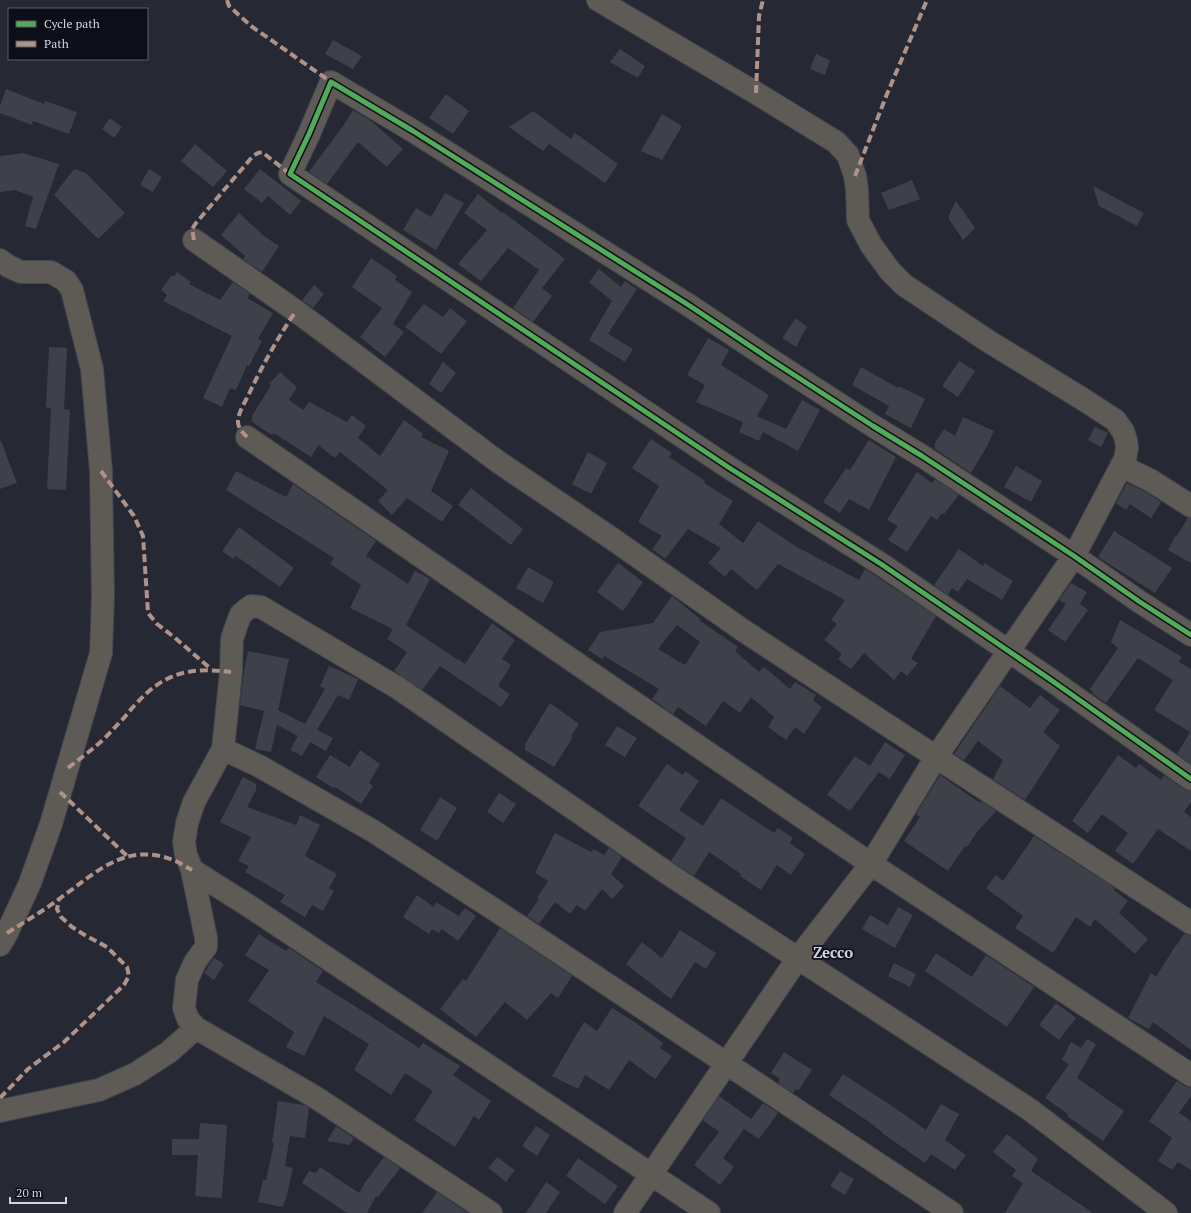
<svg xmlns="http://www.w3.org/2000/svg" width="1191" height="1213" viewBox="0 0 1191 1213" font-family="'PT Serif',serif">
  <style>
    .building { fill: #3f414a; fill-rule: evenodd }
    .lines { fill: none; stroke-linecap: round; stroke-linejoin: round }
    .street-casing { stroke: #42444e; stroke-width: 24 }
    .street { stroke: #5e5a55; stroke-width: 22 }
    .quiet { stroke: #af9288; stroke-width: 4; stroke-dasharray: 8 4; stroke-linecap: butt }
    .cycleway-casing { stroke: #0d0f18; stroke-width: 8 }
    .cycleway { stroke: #51ab58; stroke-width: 5 }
    .labels { text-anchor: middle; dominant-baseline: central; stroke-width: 3.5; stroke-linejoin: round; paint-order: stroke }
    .district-label { font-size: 15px; font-weight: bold; fill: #d1d4e2; stroke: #0d0f18 }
  </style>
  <rect width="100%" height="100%" fill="#262833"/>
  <path class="building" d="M333,40l29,16 -9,13 -28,-15z
    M620,49l25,17 -7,12 -28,-16z
    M816,54l14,6 -5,15 -15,-6z
    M6,89l38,15 1,-3 32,11 -8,22 -36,-13 -1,4 -32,-12v-7z
    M446,94l23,17 -16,23 -24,-16z
    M353,110l17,10 33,29 -16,18 -29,-25 -31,42 -18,-12 34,-46z
    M533,111l38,28 4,-6 43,31 -13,19 -56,-39 -6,7 -34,-24z
    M662,114l20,12 -20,34 -21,-9z
    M110,118l12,9 -8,11 -12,-9z
    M195,144l32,27 -14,16 -32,-26z
    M23,153l36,11 -23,65 -11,-3 8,-29 -18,-7 -15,2v-36z
    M74,169l12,4 39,40 -27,26 -44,-44z
    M149,169l13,8 -9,15 -13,-7z
    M260,169l41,32 -11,14 -22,-19 -6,7 -18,-14z
    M912,180l8,19 -31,11 -8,-17z
    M1093,186l51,27 -7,13 -38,-20z
    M445,193l19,10 -28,47 -33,-20 13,-22 15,9z
    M478,194l24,19 1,-1 62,47 -23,29 10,8 -19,26 -20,-14 26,-38 -31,-22 -27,33 -23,-17 29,-34 -23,-17z
    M956,201l19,27 -12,12 -14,-21v-4z
    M239,213l25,23 15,10 -17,26 -19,-13 2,-3 -24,-21z
    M371,258l26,18 -2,4 17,12 -19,32 11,8 -19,25 -25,-20 22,-29 -30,-21z
    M599,269l22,18 4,-6 12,8 -29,45 25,15 -8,13 -36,-22 23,-39 -23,-19z
    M177,272l14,10 -2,2 31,16 13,-18 17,12 -3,4 26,15 -15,26 4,2 -13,25 -2,-1 -11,25 -6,-2 -8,19 -19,-9 29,-62 -69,-35 4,-6 -6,-5 11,-15 2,2z
    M314,285l10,9 -11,14 -11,-8z
    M424,304l19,13 7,-9 17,13 -26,33 -36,-27z
    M796,318l11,9 -11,20 -14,-9z
    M708,338l21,12 -8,15 48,30 -12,21 29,13 16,-29 18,10 -22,41 -35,-19 -4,9 -20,-9 4,-10 -47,-20 9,-17 -18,-10z
    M49,347l18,1 -3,61 6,1 -4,80 -19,-1 4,-80 -5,-2z
    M959,361l16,10 -17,26 -16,-11z
    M443,362l13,11 -15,20 -12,-9z
    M861,367l37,21 1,-2 26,13 -14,29 -26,-14 4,-8 -37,-21z
    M280,372l17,15 -8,13 14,10 6,-8 38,20 5,-7 14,11 -8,12 22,18 24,-36 19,14 -2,3 28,14 -18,40 22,15 -11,16 -35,-24 -15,17 -14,-14 10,-11 -48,-38 -5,6 -17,-13 -7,12 -37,-24 -2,2 -20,-13v-6l19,-31 -2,-1z
    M963,417l31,14 -8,17 -15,25 -36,-24v-6l9,-14 11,7z
    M1095,427l13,6 -7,14 -13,-7z
    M651,439l21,14 -3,4 36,24 -1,2 29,18 -14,23 24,19 15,-22 39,26 62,33 6,-11 71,47 -25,43 7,4 -11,13 -6,-5 -7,9 -30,-27 -13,16 -13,-10 4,-5 -18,-14 13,-16 -6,-4 14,-20 -67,-36 -21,26 -26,-21 -6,8 -17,-14 13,-15 -33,-19 -23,30 -13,-10 10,-13 -24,-14 21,-36 -27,-18z
    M869,440l27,17 -27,53 -20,-11 -9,14 -17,-11 23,-34 4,2z
    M1,441l16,42 -17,6v-47z
    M588,452l19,11 -16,31 -19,-10z
    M1016,466l26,15 -11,21 -27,-15z
    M236,471l50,26 7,-13 83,57 -10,15 42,28 7,-13 15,8 -24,46 52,35v-1l7,5 27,-41 23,17 -13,19 9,6 -13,21 12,8 -9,13 -61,-41 -18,24 -28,-19 13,-19 -20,-13 6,-10 -43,-21 11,-23 -31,-21 4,-6 -108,-68z
    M917,472l15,11 3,-4 24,16 -15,19 -2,-1 -5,7 -6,-4 -24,36 -19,-12 10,-14 -11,-6z
    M1127,483l17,8 17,11 -10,16 -21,-14 -4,6 -10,-7z
    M471,488l52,41 -12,16 -53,-40z
    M1188,518h3v45l-23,-13 7,-14 1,1z
    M239,527l55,41 -14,19 -44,-31 -3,3 -11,-8z
    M1114,531l58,37 -17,25 -57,-36z
    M959,549l24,17 1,-3 29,18 -11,19 -35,-21 -9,13 -6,-4 -4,7 -14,-10z
    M618,563l25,19 -20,29 -26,-19z
    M528,567l26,15 -11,21 -27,-15z
    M1071,583l16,9 -7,12 8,6 -23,32 -17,-12 18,-26 -7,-4z
    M672,596l28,23 -1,1 39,27 -3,4 24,21 5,-5 26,22 5,-7 21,13 -3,5 9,7 -18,27 -9,-7 -9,13 -18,-13 6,-10 -23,-20 -11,16 -17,-12 -17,25 -28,-19 -5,7 -21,-15 7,-10 -55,-33 -2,3 -14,-9 12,-18 53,-9zM677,625l23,17 -15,23 -27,-16z
    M1120,620l62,37 -3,5 12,7v95l-14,-10 13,-22 -36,-22 19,-30 -35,-22 -32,45 -14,-10 1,-1 -3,-3 28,-41 -7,-6z
    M248,651l41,8 -11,51 27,14 20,-35 -5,-3 9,-20 29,13 -9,21 -11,-5 -21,35 16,8 -7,13 -16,-9 -8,14 -12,-6 8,-14 -21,-11 -6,27 -16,-3 9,-38 -24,-6 4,-35z
    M1000,686l30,22 10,-13 20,15 -17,22 17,14 -35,54 -32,-21 10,-19 -25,-19 -14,19 -10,-6z
    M550,703l29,21 -8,12 2,1 -19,30 -29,-17v-6z
    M617,726l20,12 -12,19 -20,-12z
    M885,742l20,13 -15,24 -11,-7 -29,39 -23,-16 28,-39 15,10z
    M360,750l20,14 -11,19 4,3 -12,18 -26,-17 -2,1 -17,-11 14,-22 20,12z
    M1118,755l18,13 3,-4 22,16 3,-5 20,14 7,2v11l-7,10 7,5v34l-33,-22 -25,35 -18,-13 13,-18 -26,-19 -14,19 -16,-12z
    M667,764l16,11 2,-4 14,10 -20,29 24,16 18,-28 53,35 4,-5 15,10 -3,5 15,11 -14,21 -14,-10 -16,25 -21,-14 1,-2 -32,-22 -15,24 -23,-15 15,-23 -48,-32z
    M940,775l40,28 1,-2 15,10 -19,21 -10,15 -2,-1 -17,25 -44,-30 16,-24 -4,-3z
    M243,777l13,7v6l-9,17 49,18 4,-10 20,10 -15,31 32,18 -8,14 5,3 -11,20 -11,-6 -7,12 -25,-15 5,-7 -40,-23 4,-6 -11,-5 13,-24 -31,-15z
    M499,793l17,11 -13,19 -16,-11z
    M440,797l17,11 -20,33 -17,-11z
    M555,833l36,19 3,-3 10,6 5,-7 13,9 -11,17 13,12 -12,13 -10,-10 -17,22 -8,-6 -7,9 -15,-12 -16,22 -12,-8 12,-17 -2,-1 11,-17 -13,-8z
    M1034,836l81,52 -1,2 14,11 -9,12 29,26 -13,15 -40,-35 -5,8 -14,-10 -23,36 -38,-25 8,-12 -37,-28 10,-13 7,6z
    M417,895l17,12 2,-5 23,14 6,-8 11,8 -18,25 -16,-12 -3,4 -7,-4 -3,5 -26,-17z
    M898,907l15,8 -18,33 -33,-19 8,-14 18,10z
    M500,928l72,48 -14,22 -7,-5 -24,27 -22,-18 -29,35 -36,-28 23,-30 3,2z
    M680,930l36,23 -10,16 -11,-7 -24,37 -45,-35 16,-22 20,16z
    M259,934l27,17 3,-3 34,23 -7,11 53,33 50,33 4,-5 37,23 -7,9 38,26 -12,19 -5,-4 -19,31 -41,-27 19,-29 -28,-18 -14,22 -37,-25 15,-26 -45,-28 -20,40 -18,-9 8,-15 -46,-31 21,-31 -24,-15z
    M1184,934l7,1v115l-38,-28 -4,7 -21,-11 23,-45 5,4 20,-32h1z
    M936,953l36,24 14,-22 48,32 -27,40 -82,-56z
    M214,958l10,6 -10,16 -10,-7z
    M894,963l22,11 -6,13 -22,-11z
    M1056,1003l20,15 -17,22 -20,-15z
    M612,1008l24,15 27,20 -3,5 12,8 -17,23 -26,-19 -20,30 -24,-15 -7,14 -26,-13 32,-54 13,9z
    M1087,1039l9,5 -19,34 47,33 -21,30 -36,-25 1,-2 -23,-16 24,-34 -7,-4 9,-18 10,6z
    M784,1052l28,18 -14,21 -2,-2 -3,4 -15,-10 2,-4 -9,-6z
    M843,1074l55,36 28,20 15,-26 18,10 -14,26 21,15 -11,15 -24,-16 -6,9 -43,-30v-1l-13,-10 -40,-27z
    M1177,1081l7,5 7,1v9l-12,17 12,8v49l-13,-8 -6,8 -14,-9 14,-23 -23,-17z
    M719,1096l32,23 12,-16 15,10 -19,26 -15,-10 -21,29 11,9 -14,18 -26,-20 25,-33 -16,-12z
    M278,1101l26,4 5,3 -4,30 -15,-2 -5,30 8,2 -7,31 -4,8 -24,-5 5,-22h3l8,-37h-2z
    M200,1123l27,2 -5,73 -27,-2 3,-41h-26v-16h27z
    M336,1126l18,12 -4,7 -23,-4z
    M536,1126l14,9 -13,21 -15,-10z
    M1007,1134l31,25 -7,12 62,42h-88l18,-30 -11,-7 4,-6 -23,-18z
    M384,1157l16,11 -22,29 -2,-1 -9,17h-20l-45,-30 7,-12 7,2 4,-6 39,26 5,-9z
    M497,1157l18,13 -9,12 -18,-14z
    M578,1158l40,28 -13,18 -39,-28z
    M840,1171l14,8 -9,16 -15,-9z
    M546,1182l14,10 -14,21h-20z
    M437,1192l31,21h-46z"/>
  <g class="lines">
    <g class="street-casing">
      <path id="street" d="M598,0l158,93 80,49 12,13 7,21 2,13 1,31 13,25 19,26 14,14 84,56 93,57 34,22 8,11 3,9 1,8 -2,11 -51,97 -138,201 -65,107 -73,94 -173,255
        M194,240l102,71 201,150 117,79 130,91 192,126 255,166
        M0,260l8,6 13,6h30l15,9 6,9 20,79 9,102 2,126 -2,56 -50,171 -21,59 -23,50 -7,12
        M247,437l332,228 292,199 320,211
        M1121,466l29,14 41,26
        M1191,635l-51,-33 -66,-46 -152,-100 -49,-30 -102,-66 -81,-54 -277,-175 -82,-49 -22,52 -19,40 438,293 153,97 170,116 140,99
        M223,749l36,17 114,65 125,81 454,301
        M192,870l57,36 460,307
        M0,1111l99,-21 36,-16 34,-22 27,-24
        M491,1213l-176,-116 -119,-69 -8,-9 -4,-11 3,-28 8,-18 11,-15v-9l-14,-68 -6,-15 -2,-13 3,-19 7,-21 29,-53 8,-77 1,-33 5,-15 4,-10 10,-8 10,1 137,81 275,189 356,232 137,104"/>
    </g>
    <use href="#street" class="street"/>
    <path class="quiet" d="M227,0l2,6 22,20 80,56
      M756,93l3,-77 4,-16
      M855,176l32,-82 40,-94
      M194,240l-2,-11 4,-6 57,-67 5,-3 4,-1 28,22
      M247,437c-4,-4 -9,-9 -9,-15 0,-9 6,-18 10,-26 14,-30 30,-59 48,-85
      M101,471l33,45 9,20 5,77 9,11 17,13 37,32
      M68,768c10,-8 20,-15 29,-23 9,-7 16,-16 24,-24 5,-5 9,-11 14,-16 29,-33 55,-38 96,-33
      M60,792l67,64
      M7,933c19,-12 38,-23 56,-37 35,-25 63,-54 110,-36 6,2 13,7 19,10
      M0,1098l28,-29 36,-27 60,-57 5,-9 -2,-9 -20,-20 -24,-13 -11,-7 -11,-10 -4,-8 2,-10"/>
    <g class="cycleway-casing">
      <path id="cycleway" d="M1191,635l-51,-33 -66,-46 -152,-100 -49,-30 -102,-66 -81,-54 -277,-175 -82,-49 -22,52 -19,40 438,293 153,97 170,116 140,99"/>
    </g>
    <use href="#cycleway" class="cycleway"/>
  </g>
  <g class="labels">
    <g class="district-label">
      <text x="833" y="952">Zecco</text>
    </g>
  </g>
  <rect x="8" y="8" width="140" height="52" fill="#0d0f18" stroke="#5b5e69"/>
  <rect x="16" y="21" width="20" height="6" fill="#51ab58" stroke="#5b5e69"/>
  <text x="44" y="28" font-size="12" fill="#d1d4e2">Cycle path</text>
  <rect x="16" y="41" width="20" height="6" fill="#af9288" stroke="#5b5e69"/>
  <text x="44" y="48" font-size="12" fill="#d1d4e2">Path</text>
  <path d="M10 1197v6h56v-6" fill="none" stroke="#d1d4e2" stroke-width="2"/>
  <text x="16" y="1197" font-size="12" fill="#d1d4e2" stroke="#0d0f18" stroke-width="3" paint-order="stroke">20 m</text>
</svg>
